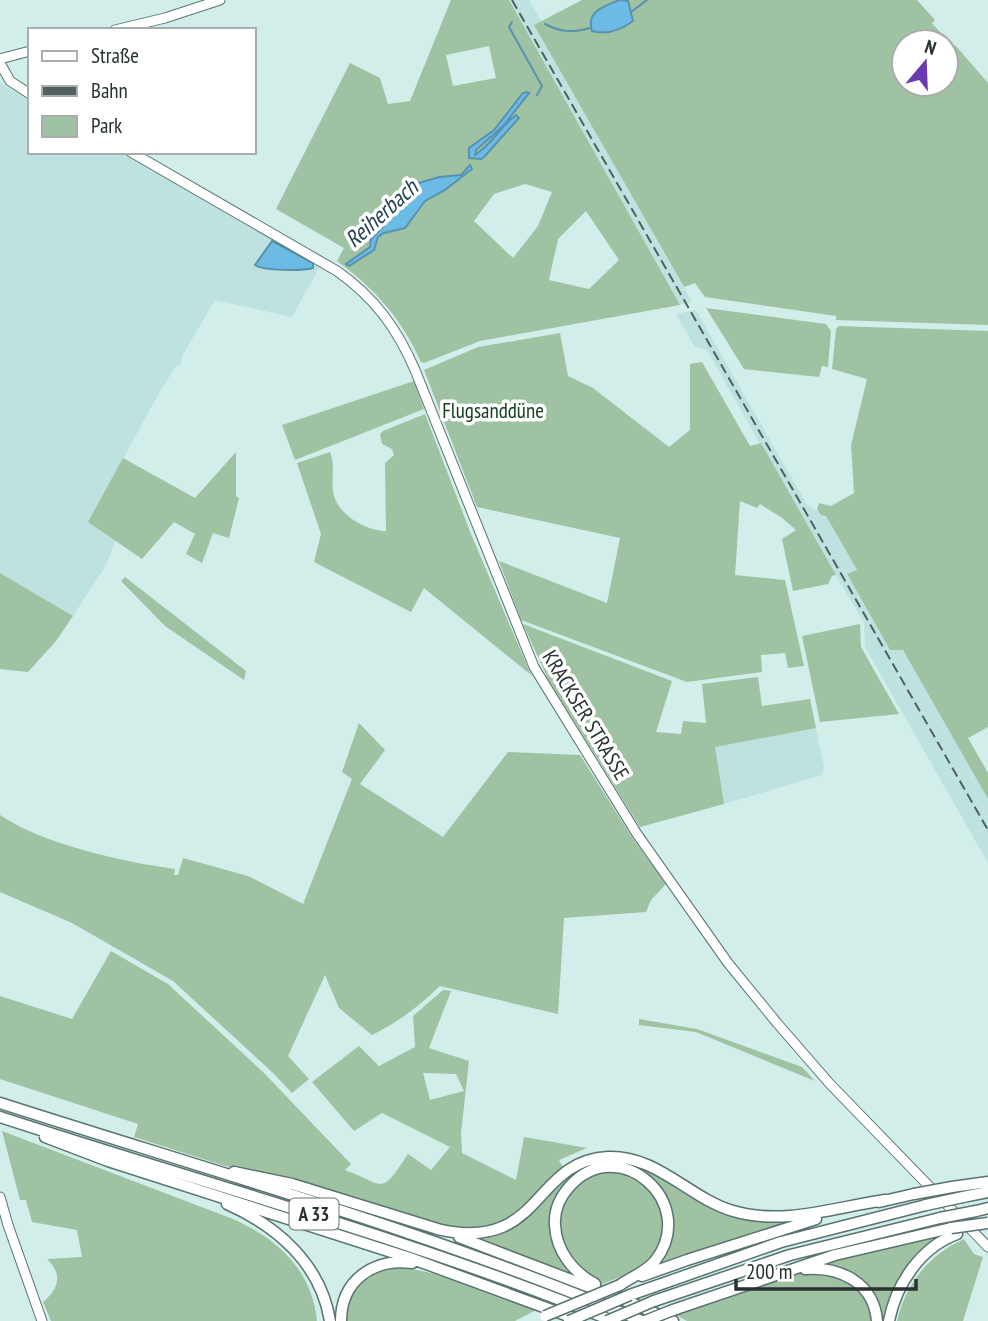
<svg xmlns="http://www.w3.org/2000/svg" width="988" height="1321" viewBox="0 0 988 1321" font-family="'PT Sans Narrow',sans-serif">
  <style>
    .built { fill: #bde2df }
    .green { fill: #9fc3a2; fill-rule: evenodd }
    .water { fill: #6cbbe5; stroke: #5792af; stroke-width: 2 }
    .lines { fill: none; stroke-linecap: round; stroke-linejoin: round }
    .stream { stroke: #5792af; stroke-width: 2 }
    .secondary-casing { stroke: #597371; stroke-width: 11 }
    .highway-casing { stroke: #597371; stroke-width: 13 }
    .secondary { stroke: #fff; stroke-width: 9 }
    .highway { stroke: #fff; stroke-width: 10 }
    .rail { stroke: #51605f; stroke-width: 2; stroke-dasharray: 10 5; stroke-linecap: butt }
    .highway-bridge-casing { stroke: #597371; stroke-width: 13; stroke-linecap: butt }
    .highway-bridge { stroke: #fff; stroke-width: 10 }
    .labels { text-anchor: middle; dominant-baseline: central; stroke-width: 7; stroke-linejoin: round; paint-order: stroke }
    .shield { fill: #fff; stroke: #68706f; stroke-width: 2 }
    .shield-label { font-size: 19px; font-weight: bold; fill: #273231 }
    .park-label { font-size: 21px; fill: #15411d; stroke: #fff }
    .street-label { font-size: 21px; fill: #273231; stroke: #fff }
    .water-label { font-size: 23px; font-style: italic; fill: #1f4254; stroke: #fff }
  </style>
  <rect width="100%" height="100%" fill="#d1eeeb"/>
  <path class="built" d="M509,0h20l13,22 -7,4 157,276 -13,3z
    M0,83l30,17v52h91l199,114 -28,51 -77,-17 -33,56 -1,8 -5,2 -18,29 -69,126 27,18 -10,26 -33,51 -73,-43z
    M696,310l111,195 19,11 31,55 -10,4 43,75h13l85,149v64l-123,-216 -1,-25 -59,-98 -98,-174 -12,-3 -19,-33z
    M816,728l8,39 -2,8 -98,29 -10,-57z"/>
  <path class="green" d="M451,0h58l171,305 -200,36 -56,22 -3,-1c-20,-44 -45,-72 -84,-101l7,-13 -68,-39 74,-146 30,15 8,26 22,-3zM489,46l7,32 -43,8 -7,-31zM525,184l27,8 -14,34 -25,32 -39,-37 20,-27zM586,211l33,49 -30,29 -40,-9 9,-41z
    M582,0h37l-24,11 15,21 23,-11 -5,-19 -3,-2h292l18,20 -3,3 21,24 2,-2 33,38v242l-152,-5v-4l-131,-19 -10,-14 -11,4 -150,-262zM904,42h42v42h-42z
    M706,308l120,16 5,7 -3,36 -6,-1 -3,11 -75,-8z
    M839,326l149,5v396l-20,11 20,35v26l-85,-149h-13l-43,-76 10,-4 -31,-54 -5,-1 -4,-6 2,-6 12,3 23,-13 -3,-48 16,-66 -35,-10 4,-40z
    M560,333l8,43 25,12 76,59 21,-17v-66l12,-2 48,84 11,-3 75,132 -4,1 -4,8 -35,7 -11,-52 14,-9 -14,-12 -22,-14 -3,4 -17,-7 -5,74 50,5 19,86 -16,2 -3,-15 -24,2 1,17 -75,10 -166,-62 -22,-59 108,42 13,-65 -143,-31 -53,-137 54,-23z
    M414,381l10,28 -129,51 -13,-35z
    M425,414l46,120 60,141 -107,-87 -13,24 -97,-50 7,-28 -24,-71 33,-11c6,14 0,30 4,44 6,20 33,35 52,35l-1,-68 9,-8 -2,-6 -10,-5 -2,-10 3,-3z
    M236,452v44l3,2 -10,40 -16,-5 -11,30 -16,-9 9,-20 -21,-12 -32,37 -54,-37 35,-64 72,40z
    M0,573l73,43 -17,25 -28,31 -28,-3z
    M125,577l121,94 -2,9 -79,-54 -44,-45z
    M523,624l149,57 -16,51 25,2 2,-13 23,2 -4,-39 56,-7 4,29 48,-7 6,29 -101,19 9,57 -84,23 -92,-148z
    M860,624l1,23 38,67 -79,8 -18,-86z
    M359,723l26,27 -25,34 83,53 65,-85 72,3 53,84 33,45 -15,16 -5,12 -82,6 -6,96 -118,-28c-21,20 -41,36 -68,49l-33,-27 -14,-33 -37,81 21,23 -17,14 -19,-20 -100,-92 -101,-58 -72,-31v-77c42,29 124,47 175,54l-1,6h4l5,-17 65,18 55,28 49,-125 -10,-7z
    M111,951l57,33 96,89 87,91 -6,6c42,16 35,26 63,-16l23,16 19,-23 -68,-34 -28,18 -42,-49 47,-36 20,20 36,-19 -2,-31 30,-26 8,1 -22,57 40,13 -8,72 1,20 54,27 8,-43 63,11 -28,12 5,9 -43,44 -17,11 -29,7 -38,-7 -88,-29 -124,-29 -91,-29 4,-13 -138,-45v-83l72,23zM423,1073l33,1 8,17 -34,9z
    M639,1019l58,10 105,38 13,14 -119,-49 -57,-7z
    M2,1131l231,88c45,20 79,51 84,102h-266l-8,-19c16,-13 20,-28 4,-43l35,-2 -5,-27 -45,-8 -6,-22h-6z
    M601,1162l-31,18 -19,47 29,51 -101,-38c54,-9 57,-44 96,-69 7,-5 18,-7 26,-9z
    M627,1164l20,6 109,51 31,1 -130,43c4,-13 13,-29 15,-42 4,-28 -25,-46 -45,-59z
    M610,1171c51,6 74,59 32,94 -11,9 -27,14 -40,19 -54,-27 -60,-102 8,-113z
    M946,1234l-11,6 -50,81h-3c-5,-36 -24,-49 -58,-57z
    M964,1239l10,15 9,3 -20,64h-66c9,-38 32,-66 67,-82z
    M389,1267c41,-1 105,29 147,43l-21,11h-168c-3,-27 19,-44 42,-54z
    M801,1273c23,-1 54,4 66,26 3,6 5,15 6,22h-186l-11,-6 90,-32z"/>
  <path class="water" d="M619,0l9,1 5,20c-12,9 -26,14 -41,10 -6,-20 11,-24 27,-31z
    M527,92l2,1 -26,33 -27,24 -1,5c16,-10 26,-29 41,-40l3,3 -34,38 -4,3 -12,-1v-10l25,-18 29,-37z
    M470,165l2,4 -27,21 -20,11 -20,27 -21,5 -6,4 -4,13 -25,16 -3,-2 24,-17 1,-8 13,-13 7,-19 28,-24 20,-6 22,-2z
    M272,241l41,22v5c-10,3 -50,3 -58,-3z"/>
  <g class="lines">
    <path class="stream" d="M631,12l16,-12
      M512,22l-3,5 33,59 -5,9
      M545,24c15,8 28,9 45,4"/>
    <g class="secondary-casing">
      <path id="secondary" d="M115,30l50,-12 55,-18
        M0,59l30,-8
        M0,63l10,18 20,13
        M131,152l206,119c37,26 60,57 78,99l119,297 103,167 91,129 49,60 53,61 158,163
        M0,1197l8,28 34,96"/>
    </g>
    <g class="highway-casing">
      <path id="highway" d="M0,1103c215,69 434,130 642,218
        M0,1117c205,67 413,122 613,204
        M45,1137l63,24 302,97 169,62
        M234,1172l58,12 149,46
        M952,1187l36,-5
        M963,1197l25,-5
        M879,1202l35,-8
        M227,1204c50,22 94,60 103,117
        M976,1211l12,-3
        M437,1229c106,25 94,-68 171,-72 49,-2 81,41 125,54 51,15 102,-4 152,-11
        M459,1237l175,67
        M805,1269c35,-3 69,14 72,52
        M642,1276l45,-16 129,-41
        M595,1284c-22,-12 -39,-33 -40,-59 -1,-14 5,-28 15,-39 49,-54 130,17 85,75 -9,11 -24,16 -35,24
        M630,1295l151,-53 145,-37
        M654,1301l136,-46 150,-37
        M634,1304l39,17
        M673,1310l162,-55 116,-27
        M341,1321c0,-41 33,-63 71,-58
        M889,1321c7,-37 32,-74 68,-87"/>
    </g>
    <use href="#secondary" class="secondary"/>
    <use href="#highway" class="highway"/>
    <path class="rail" d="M512,0l476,830"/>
    <g class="highway-bridge-casing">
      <path id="highway-bridge" d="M914,1194l38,-7
        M926,1205l37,-8
        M940,1218l36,-7
        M951,1228l37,-5
        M545,1316l75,-31
        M569,1321l61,-26
        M607,1321l47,-20
        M645,1321l28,-11"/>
    </g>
    <use href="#highway-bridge" class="highway-bridge"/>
  </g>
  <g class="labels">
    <rect class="shield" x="289.5" y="1198.5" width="49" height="31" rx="5"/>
    <g class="shield-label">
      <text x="314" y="1214">A 33</text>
    </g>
    <g class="park-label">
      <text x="493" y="410">Flugsanddüne</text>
    </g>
    <g class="street-label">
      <text transform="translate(586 715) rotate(59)">KRACKSER STRASSE</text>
    </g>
    <g class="water-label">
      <text transform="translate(381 213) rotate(-42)">Reiherbach</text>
    </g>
  </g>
  <rect x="28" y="28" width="228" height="126" fill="#ffffff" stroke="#a9adad" stroke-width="2"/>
  <rect x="42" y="51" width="35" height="10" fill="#ffffff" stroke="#a9adad" stroke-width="2"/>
  <text x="91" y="63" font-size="21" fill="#273231">Straße</text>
  <rect x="42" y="86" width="35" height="10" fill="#51605f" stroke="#a9adad" stroke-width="2"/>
  <text x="91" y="98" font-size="21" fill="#273231">Bahn</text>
  <rect x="42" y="116" width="35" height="21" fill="#9fc3a2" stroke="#a9adad" stroke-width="2"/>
  <text x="91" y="133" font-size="21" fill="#273231">Park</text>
  <g transform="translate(925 63) rotate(19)"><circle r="33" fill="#ffffff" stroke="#a9adad" stroke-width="2"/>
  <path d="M0-5L12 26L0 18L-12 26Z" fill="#6a38af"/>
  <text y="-10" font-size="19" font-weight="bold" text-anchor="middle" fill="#273231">N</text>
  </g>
  <path d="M736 1279v10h180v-10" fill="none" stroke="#273231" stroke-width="3.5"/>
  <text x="746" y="1279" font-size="21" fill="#273231" stroke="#ffffff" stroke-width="5" paint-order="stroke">200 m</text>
</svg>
